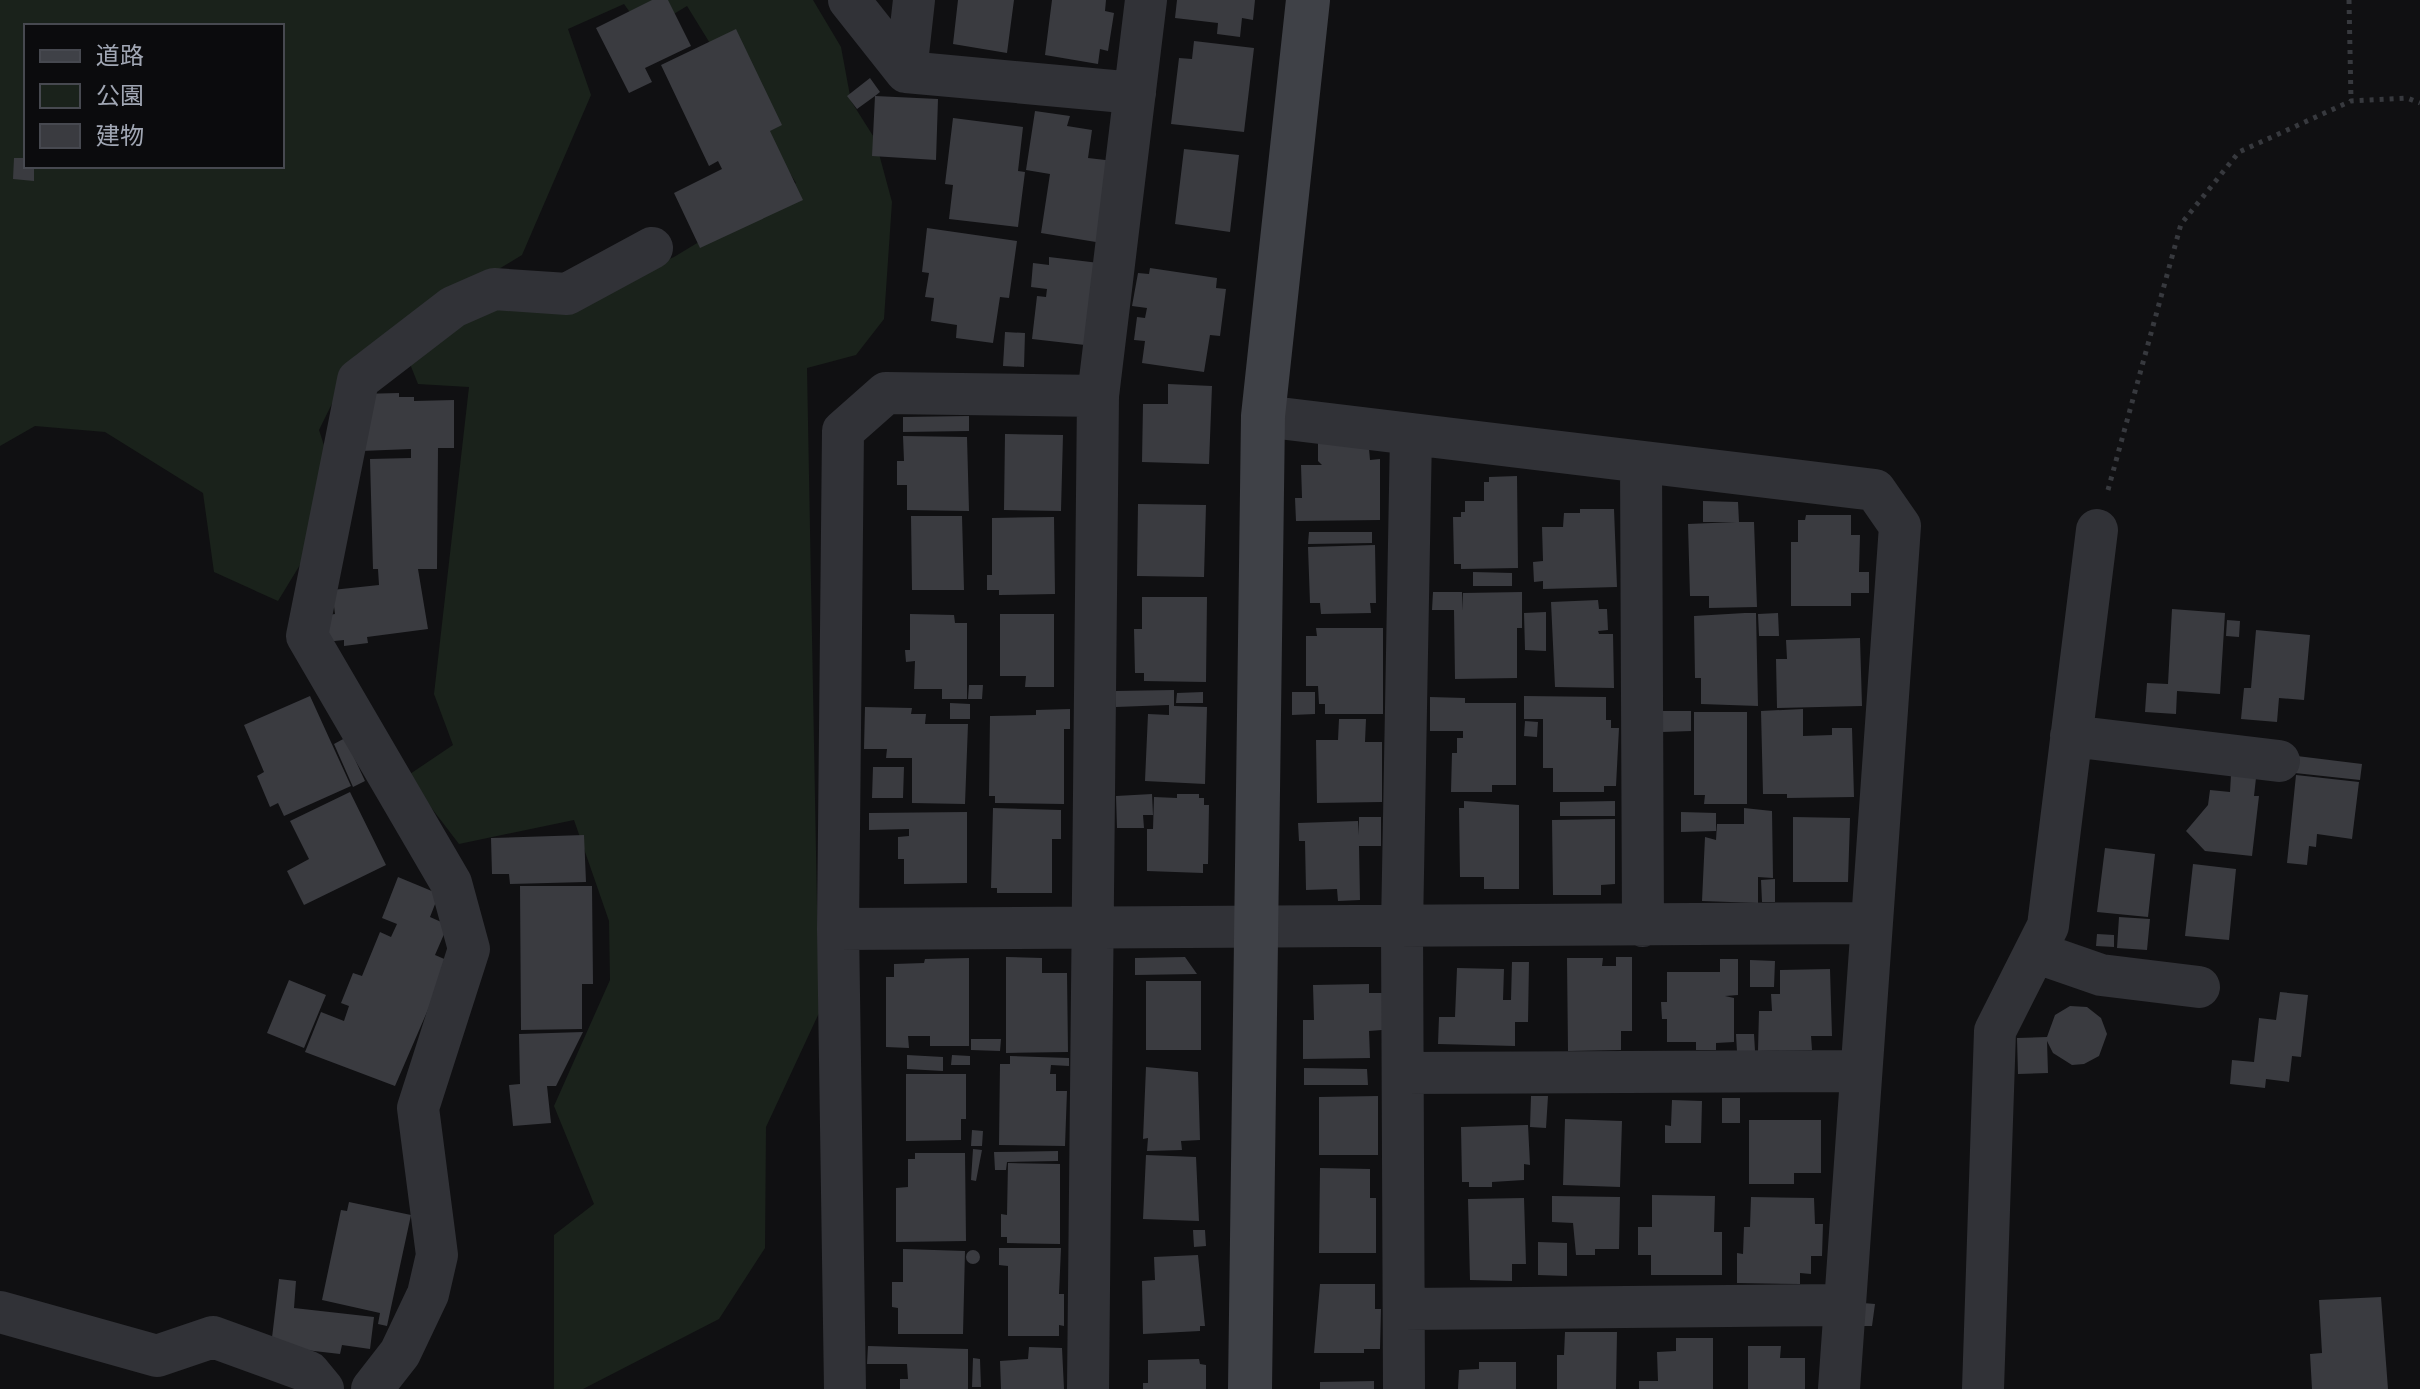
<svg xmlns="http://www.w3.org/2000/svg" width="2420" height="1389" viewBox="0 0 2420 1389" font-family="'Alegreya Sans','Noto Sans JP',sans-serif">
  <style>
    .green { fill: #1a221b; fill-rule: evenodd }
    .building { fill: #3a3b40 }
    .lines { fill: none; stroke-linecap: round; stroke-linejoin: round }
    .path { stroke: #37393e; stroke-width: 5; stroke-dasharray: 4 6; stroke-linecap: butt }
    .street { stroke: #313237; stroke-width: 42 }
    .secondary { stroke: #3f4147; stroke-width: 44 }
  </style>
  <rect width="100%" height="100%" fill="#101012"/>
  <path class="green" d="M0,0h813l28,47 10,54 24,38 17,63 -8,117 -28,36 -49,13 12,645 -53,114 -1,121 -46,71 -136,70h-29v-154l40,-31 -40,-98 56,-126 -1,-59 -35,-101 -115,24 -52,-68 46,-31 -19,-51 35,-307 -51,-3 -12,-30 63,-44 130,-21 75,-32 122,-74 -109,-177 -43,26 -20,-28 -56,25 23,66 -69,160 -166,100 -37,75 16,49 -26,71 -31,51 -64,-29 -11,-79 -98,-61 -70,-6 -35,20zM26,26h256v140h-256z"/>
  <path class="building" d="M652,0h16l23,46 -46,22 7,14 -23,11 -33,-65z
    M958,0h56l-7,53 -54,-9z
    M1052,0h54l-1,11 9,2 -6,38 -8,-2 -2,15 -53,-9z
    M1177,0h78l-2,20 -11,-2 -2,19 -23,-3 1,-11 -43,-5z
    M736,29l46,96 -12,6 33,69 -103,48 -26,-55 48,-24 -4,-8 -9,5 -48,-101z
    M1194,41l60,7 -10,84 -73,-8 8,-66 13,1z
    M870,78l10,14 -5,4 63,3 -2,61 -64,-4 3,-60 -18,13 -10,-13z
    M1035,111l35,5 -3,10 25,4 -4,28 26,3 -12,82 -61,-10 9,-59 -24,-4z
    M953,118l70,9 -5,44 7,1 -7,55 -69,-8 4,-34 -8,-1z
    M1184,149l55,6 -9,77 -55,-8z
    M14,158h12v8h8v15l-21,-2z
    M927,228l90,13 -8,57 -9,-1 -7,46 -37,-5 1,-13 -26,-4 3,-23 -9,-1 4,-24 -7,-1z
    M1049,257l50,6 -14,82 -53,-6 5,-43 9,1 1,-8 -16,-2 2,-24 16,2z
    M1150,268l67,10 -1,10 10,1 -6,47 -10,-1 -6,37 -62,-9 3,-22 -11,-1 3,-23 8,1 2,-10 -15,-2 6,-33 11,1z
    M1005,332l20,1 -1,34 -21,-1z
    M1168,384l44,2 -3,78 -67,-2 1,-58h25z
    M399,393v4h15v4l40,-1v48h-16l-1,121h-19l10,60 -61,8 1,6 -24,3v-6l-19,2 -3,-26 13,-2 -3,-24 47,-5 -1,-16h-5l-3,-110 41,-1v-9l-50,2 -1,-57z
    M969,416v15l-66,1v-15z
    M1005,434l58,1 -2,76 -57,-1z
    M903,436l64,1 2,74 -62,-1v-25h-10v-24h7z
    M1318,442l51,7 1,11 10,-1v61l-84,1 -1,-23h7l-1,-33h21l-4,-4z
    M1517,476l1,92 -57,1v-5h-7l-1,-47h8v-5h4v-11h19v-19h5v-5z
    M1703,501l35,1 1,20h15l3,85 -48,1v-12h-19l-2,-72 48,-2h-33z
    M1138,504l68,1 -2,72 -67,-1z
    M1580,509h34l3,78 -74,2v-8l-9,1 -1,-20 10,-1 -1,-34h21l1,-14h16z
    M1806,515h45v20h9l-1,37h10v21h-18v13h-60v-64h7v-22h7z
    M911,516h51l2,74h-52z
    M1054,517l1,77 -56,1v-5h-12v-15h5v-57z
    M1309,532h63v11l-64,1z
    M1375,545l1,58h-6l1,10 -50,1 -1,-11h-10l-2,-56z
    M1473,572l39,1v13h-39z
    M1433,592h29l1,19v-18l59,-1v36h-5v50l-62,1 -1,-69h-22z
    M1142,597h65l-1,85 -62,-1v-8h-9l-1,-44h8z
    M1598,600l1,9h8l1,21 -10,1 1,3h14l1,54 -59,-1 -4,-85z
    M2172,609l53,4 -5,81 -43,-3 -1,23 -31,-2 2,-29 21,1z
    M1546,612v39l-21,-1 -1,-37z
    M1745,613h11l2,93 -57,-2v-26h-6l-1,-62z
    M1778,613l1,23h-20l-1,-22z
    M910,614l44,1 1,8h12v76h-25v-10h-28l1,-28 -9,1 -1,-12h5z
    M1000,614h54v73h-29l1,-11h-26z
    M2227,620l13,1 -1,16 -13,-1z
    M1316,628h67v86h-58v-10h-6l-1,-18h-12v-50h11z
    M2256,630l54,5 -6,65 -25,-2 -2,24 -36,-3 3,-31h7z
    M1860,638l2,68 -85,2 -1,-49h11l-1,-19z
    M969,685h14l-1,14h-14z
    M1174,690v16l33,1 -2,77 -60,-3 3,-67 21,1v-10l-53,2 -1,-16z
    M1203,692v11h-27l1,-10z
    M1292,692h23v22l-23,1z
    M310,696l41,90 -67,30 -6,-13 -8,4 -13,-31 7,-4 -20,-47z
    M1524,696l82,1v23h5v8h8l-3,58h-12v6h-51v-24h-10v-49h-19z
    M1430,697l35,1v5h51v82h-24v7h-41l1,-39h5v-15h6v-7h-33z
    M950,703l20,1v15h-20z
    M865,707l47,1 -1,6h15l-1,10h43l-3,80 -53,-1v-45h-26l1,-9h-23z
    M1070,709v20h-6v75l-69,-1v-7h-6l1,-80 46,-1v-5z
    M1803,709v27l29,-1v-7h20l2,69 -67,1v-4h-24l-2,-83z
    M1663,711h28v20l-29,1z
    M1694,712h53v92h-43l1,-9h-11z
    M1339,719h27l-1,23h17v60l-65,1 -1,-63h22z
    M1525,721l13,1 -1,15 -13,-1z
    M345,738l20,43 -12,6 -19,-43z
    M2297,756l65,8 -2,16 -65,-7z
    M873,767h31l-1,31h-31z
    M2231,775l25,3 -2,18h5l-7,60 -47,-5 -19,-20 22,-26 2,-15 20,2z
    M2296,775l63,7 -7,57 -35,-5 -1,13 -7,-1 -2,19 -20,-2z
    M350,792l36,73 -82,40 -17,-34 22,-12 -19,-38z
    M1152,794l1,21h-10l1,13h-27l-1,-32z
    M1177,794h22v4h5v7h5l-1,59h-5v9l-56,-2v-42h6l1,-32 23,1z
    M1464,801l55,4v84h-35v-12h-24l-1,-69h5z
    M1615,801v15h-55v-14z
    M993,808l68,2v29h-9v54h-55v-5h-6z
    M1744,808l28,3 1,67 -15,-1v26l-56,-2 3,-64 11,3 1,-16h27z
    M967,812v71l-63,1v-25h-6v-22l11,-1v-7l-40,1v-17z
    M1681,812l35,1v18l-35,1z
    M1359,817h22v29h-22l1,54 -22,1 -1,-12 -31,1 -1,-49h-6l-1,-18 60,-2 1,14z
    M1793,817l57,1 -2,64h-55z
    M1615,819v65l-14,1v10h-48l-1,-75z
    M584,835l2,47 -76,2 -1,-10h-17l-1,-36z
    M2105,848l50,6 -7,63 -51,-5z
    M2193,864l43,5 -7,71 -44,-4z
    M398,877l41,17 -9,23 18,8 -13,30 14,6 -54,125 -90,-34 16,-40 23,9 5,-15 -8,-3 12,-30 9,3 18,-44 11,5 6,-13 -15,-6z
    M1775,879v23h-13l-1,-22z
    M520,886h72l1,98h-11v45l-61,1z
    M2119,917l31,2 -3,31 -30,-2z
    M2097,934l17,1v12l-18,-1z
    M1006,957l36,1v15h25l1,79 -62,1z
    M1185,957l12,17 -62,1v-17z
    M1616,957h16v74h-11v19l-53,1 -1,-93h36l-1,8h14z
    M969,958v88h-39v-10h-22l1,12 -23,-1v-70h8v-13l30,-1 1,-4z
    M1720,959h18v36l-13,1 9,2v44l-18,1v7h-20v-8h-29v-23h-5l-1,-17h6v-30h53z
    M1750,960l25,1 -1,26h-24z
    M1512,962h17l-1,60h-13v24l-77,-2 1,-27h16l2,-49 47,1 -1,31h8z
    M1830,969l2,67h-21l1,14 -54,1 1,-40h13l-1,-17h9v-24z
    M289,980l37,15 -22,53 -37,-15z
    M1146,981h55v69h-55z
    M1369,984v9h13v37l-13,1 1,27 -67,1v-39h11l-1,-35z
    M2280,992l28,3 -7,62 -9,-1 -3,26 -23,-3 -1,9 -35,-4 2,-24 22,2 5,-44 17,2z
    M2070,1006l17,1 14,11 6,16 -8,22 -15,8 -12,1 -19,-12 -6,-12 1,32 -30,1 -1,-36 30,-1 8,-22z
    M583,1032l-27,54h-9l4,37 -38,3 -4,-41 11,-1 -1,-50z
    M1736,1034h18l1,17 -18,1z
    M971,1039h30l-1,12 -29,-1z
    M907,1055l36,2v14l-36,-2z
    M952,1055l18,1v9h-19z
    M1010,1056l59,2v8l-18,-1 -1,9h6v17h11l-2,55 -66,-1 1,-81h10z
    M1146,1067l52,5 2,68 -19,1 1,9 -35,1 1,-13 -5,1z
    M1304,1068l63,1 1,16h-64z
    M906,1074h60v45h-5v21l-55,1z
    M1378,1096v59h-59v-58z
    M1531,1096h17l-2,32 -16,-1z
    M1722,1098h18v25h-18z
    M1672,1100l30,1 -1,42h-36v-18l6,1z
    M1565,1119l57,2 -2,66 -57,-2z
    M1749,1120h72v53h-27v11h-45z
    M1528,1125l2,40 -6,-1v16l-32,2v5h-23v-5h-7l-1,-55z
    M972,1130l11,1 -1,15h-11z
    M973,1149l9,1 -6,31 -5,-1z
    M1058,1151v10l-51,1 -1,8h-11l-1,-18z
    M915,1153h50l1,88 -70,1v-54l12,-1v-28h7z
    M1146,1155l50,2 3,64 -56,-2z
    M1008,1163l52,1v80l-53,-1v-6h-6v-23l6,1z
    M1320,1168l50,1v29h6v55h-57z
    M1652,1195l63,1 -1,36h8v43h-71v-20h-13v-28h14z
    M1552,1196l68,1 -1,52h-24v6h-19l-3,-32 -21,-1z
    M1751,1197l63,1 1,26h8l-1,32h-11v18l-11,-1v11l-63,-1v-30l6,1 1,-27h6z
    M1524,1198l2,66h-14v17l-42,-1 -2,-81z
    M349,1202l62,13 -24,111 -9,-2 2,-11 -58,-13 19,-90 6,1z
    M1193,1230h12l1,16 -12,1z
    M1538,1242l29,1v33l-29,-1z
    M999,1248h62l-2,46h5v32l-5,-1v11h-51v-70l-9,-1z
    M903,1249l62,2 -2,83h-65v-26l-6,-1v-25h11z
    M966 1257a7 7 0 1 1 14 0a7 7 0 1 1-14 0Z
    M1198,1255l7,71h-5v5l-57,3 -1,-53 13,-1 -1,-23z
    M279,1279l17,2 -2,27 80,9 -4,32 -28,-4 -2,9 -69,-8z
    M1320,1284h55v25h6l-1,40h-16v4h-50z
    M2381,1297l7,92h-76l-2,-35 12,-1 -3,-53z
    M1863,1303l12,1 -3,22h-12z
    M1565,1332h52l-1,57h-59v-34h7z
    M1676,1338h37v51h-74v-8h19l-1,-29 19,-1z
    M868,1346l100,3v40h-68v-10h8l-1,-15h-40z
    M1748,1346h33l-1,12h25v31h-57z
    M1029,1347l33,1 2,41h-63l-1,-28 28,-2z
    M973,1358l7,1 1,28h-9z
    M1199,1359l1,5 6,1v24h-63v-6h5v-23z
    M1479,1362h37v27h-58l1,-19 20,-1z
    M1374,1381v8h-54v-7z"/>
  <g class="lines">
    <path class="path" d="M2349,0l2,101
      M2108,490l73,-266 58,-72 112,-51 56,-3 13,5"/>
    <path class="street" d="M849,0l57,72 229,21
      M906,72l8,-72
      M1263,416l612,74 25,36 -61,863
      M1641,462l2,464
      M2071,736l208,25
      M838,929l1034,-6
      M2035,952l66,23 98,12
      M1403,1073l458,-2
      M1404,1309l441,-4
      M0,1312l157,44 56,-19 96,35 14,17
      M372,1389l28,-36 28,-59 9,-39 -19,-147 51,-159 -18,-66 -144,-247 51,-256 95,-73 41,-18 73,5 85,-46
      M845,1389l-7,-460 5,-498 43,-38 212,3
      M1088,1389l10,-993 48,-396
      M1404,1389l-2,-461 9,-494
      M1983,1389l12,-358 53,-105 49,-396"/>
    <path class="secondary" d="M1250,1389l13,-973 45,-416"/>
  </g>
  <rect x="24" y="24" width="260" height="144" fill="#0b0b0d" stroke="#474950" stroke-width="2"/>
  <rect x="40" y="50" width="40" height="12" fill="#3f4147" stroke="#474950" stroke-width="2"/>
  <text x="96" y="64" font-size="24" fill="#a1a7b4">道路</text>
  <rect x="40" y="84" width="40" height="24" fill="#1a221b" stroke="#474950" stroke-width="2"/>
  <text x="96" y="104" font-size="24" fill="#a1a7b4">公園</text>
  <rect x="40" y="124" width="40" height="24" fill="#3a3b40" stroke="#474950" stroke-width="2"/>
  <text x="96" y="144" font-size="24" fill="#a1a7b4">建物</text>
</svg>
